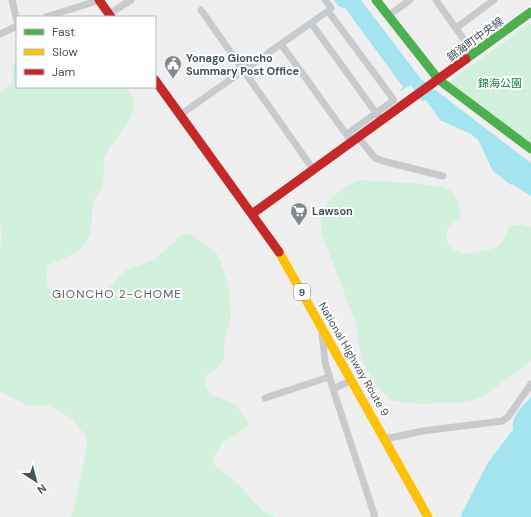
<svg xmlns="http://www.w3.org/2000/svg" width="531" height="517" viewBox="0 0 531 517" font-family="'DM Sans','Noto Sans JP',sans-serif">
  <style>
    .green { fill: #d2f1dd }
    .water { fill: #a4e3f0 }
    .pier { fill: #f0efef }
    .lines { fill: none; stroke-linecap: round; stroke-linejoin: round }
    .street { stroke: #c8cbce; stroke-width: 7 }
    .fast { stroke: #4caf50; stroke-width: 9 }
    .slow { stroke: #ffc107; stroke-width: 9 }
    .jam { stroke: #c62828; stroke-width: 9 }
    .labels { text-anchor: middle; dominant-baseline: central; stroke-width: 4; stroke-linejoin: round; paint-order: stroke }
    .shield { fill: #fff; stroke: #7d878e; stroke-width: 1 }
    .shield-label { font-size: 10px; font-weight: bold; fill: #45535d }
    .street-label { font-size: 11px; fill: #45535d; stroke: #fff }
    .poi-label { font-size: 11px; font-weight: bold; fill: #45535d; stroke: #fff; text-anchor: start }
    .park-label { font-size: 11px; fill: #118346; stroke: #fff }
    .neighbourhood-label { font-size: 12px; letter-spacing: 1px; fill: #5a5f64; stroke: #fff }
  </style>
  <rect width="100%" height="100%" fill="#f0efef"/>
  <path class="green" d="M531,23v122l-79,-60 -1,-5z
    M17,59v28h109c23,26 -12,49 -21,69 -3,8 0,19 -2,27 -1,6 -6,11 -8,16 -6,14 0,28 -8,42 -8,15 -26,17 -40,25v18l3,5 8,4 36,2 19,-10 6,-9 9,-7 26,-9 29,-26 5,-1 5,3 18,12 7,7 10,30 3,30 -7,29v15l-7,9 -10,6 -2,9 5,11 21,8 7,5 9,12 1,6 -3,4 -22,13 -11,18 4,6 24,20 23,25 13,6h-206l4,-8 13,-63 -2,-11 -13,-16 -13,-8 -12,-6 -19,1 -28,-15v-141l2,-18 -2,-10v-130c26,-14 3,-20 17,-33z
    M360,180c20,2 74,2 89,10 9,4 11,18 12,27l-13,11 -2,12c3,4 8,11 14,13 9,2 36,-2 42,-11 4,-5 4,-11 9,-16l11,-2 9,3v134l-46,34 -17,7 -48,2 -28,-3 -17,-17 -14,-26 -6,-37 -34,-89c-2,-30 14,-41 39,-52z"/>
  <path class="water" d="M334,0h27l60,79 110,84v33l-19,-12 -1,1 -18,-14 -15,-31 -7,-6 -31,-14 -14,-20 -4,1 -11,-16 -11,6v-1l3,-3 -58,-79 -6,-1z
    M531,397v120h-71l27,-53 26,-35c-3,-12 10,-23 18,-32z"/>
  <path class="pier" d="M511,428l2,1 -27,35 -26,53h-2l27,-54z"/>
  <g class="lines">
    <path class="street" d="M12,0l5,21
      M325,0l6,8 -3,3 66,89 -47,34
      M436,0l38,54
      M201,10l112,159
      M109,14l22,-14
      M388,16l22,-16
      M46,17l54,-17
      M311,23l68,94
      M456,28l38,-28
      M0,34l17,-8
      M281,44l68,94
      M180,115l148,-104
      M358,137l17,21 8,3 60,15
      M322,333l3,29 8,27 19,-9
      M333,389l42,128
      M265,398l64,-21
      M385,439l38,-8 79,-10 6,-4 23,-33"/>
    <path class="fast" d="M376,0l63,80 92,69
      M466,59l65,-47"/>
    <path class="slow" d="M279,252l149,265"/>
    <path class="jam" d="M99,0l12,17
      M155,80l124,172
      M252,214l214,-155"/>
  </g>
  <defs>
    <g id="civic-pin" transform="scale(0.9)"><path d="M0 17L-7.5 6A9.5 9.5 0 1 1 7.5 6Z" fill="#818a90" stroke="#fff"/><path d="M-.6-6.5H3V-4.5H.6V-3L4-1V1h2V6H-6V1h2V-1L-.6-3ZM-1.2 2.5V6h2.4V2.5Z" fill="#fff"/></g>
    <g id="supermarket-pin" transform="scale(0.9)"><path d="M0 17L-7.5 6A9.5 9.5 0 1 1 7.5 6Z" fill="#818a90" stroke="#fff"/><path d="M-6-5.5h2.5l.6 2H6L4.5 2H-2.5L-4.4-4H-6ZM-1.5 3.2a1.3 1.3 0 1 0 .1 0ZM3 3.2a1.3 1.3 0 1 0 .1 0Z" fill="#fff"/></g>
  </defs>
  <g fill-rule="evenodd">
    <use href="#civic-pin" x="173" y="64"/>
    <use href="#supermarket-pin" x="299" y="211"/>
  </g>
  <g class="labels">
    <rect class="shield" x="294" y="284" width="16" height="16" rx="3"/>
    <g class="shield-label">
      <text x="302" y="292">9</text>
    </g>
    <g class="street-label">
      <text transform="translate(475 39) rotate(-36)">錦海町中央線</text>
      <text transform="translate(354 359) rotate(60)">National Highway Route 9</text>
    </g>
    <g class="poi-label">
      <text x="186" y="58">Yonago Gioncho<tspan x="186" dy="13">Summary Post Office</tspan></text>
      <text x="312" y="211">Lawson</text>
    </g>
    <g class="park-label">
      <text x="500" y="83">錦海公園</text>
    </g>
    <g class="neighbourhood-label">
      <text x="117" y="294">GIONCHO 2-CHOME</text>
    </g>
  </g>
  <rect x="16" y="16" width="140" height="72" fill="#ffffff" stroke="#b5babe"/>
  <rect x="24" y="29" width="20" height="6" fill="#4caf50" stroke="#b5babe"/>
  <text x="52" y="36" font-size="12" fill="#45535d">Fast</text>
  <rect x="24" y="49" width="20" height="6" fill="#ffc107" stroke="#b5babe"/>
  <text x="52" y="56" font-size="12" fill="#45535d">Slow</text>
  <rect x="24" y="69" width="20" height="6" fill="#c62828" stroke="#b5babe"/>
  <text x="52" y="76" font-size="12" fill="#45535d">Jam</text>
  <g transform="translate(36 481) rotate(144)" stroke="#ffffff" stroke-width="3" paint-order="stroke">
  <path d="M0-3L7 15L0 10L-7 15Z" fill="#45535d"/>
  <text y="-6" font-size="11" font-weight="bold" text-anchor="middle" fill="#45535d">N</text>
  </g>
</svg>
